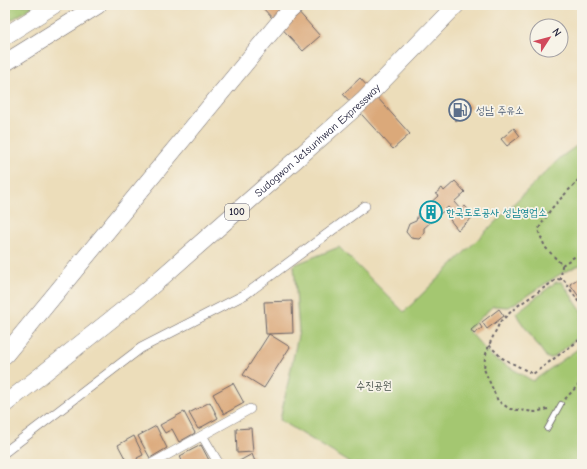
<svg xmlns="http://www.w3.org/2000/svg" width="587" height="469" viewBox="0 0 587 469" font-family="'Comic Neue','Poor Story',sans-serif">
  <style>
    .green { fill: #a4c771; stroke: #637456 }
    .building { fill: #dba97a }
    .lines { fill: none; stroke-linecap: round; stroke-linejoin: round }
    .lane-casing { stroke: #696367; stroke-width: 6 }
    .street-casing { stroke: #696367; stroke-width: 10 }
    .highway-casing { stroke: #696367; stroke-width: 18 }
    .path { stroke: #696367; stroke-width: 2; stroke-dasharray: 3 3; stroke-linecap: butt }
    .lane { stroke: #fff; stroke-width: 4.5 }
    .street { stroke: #fff; stroke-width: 9 }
    .highway { stroke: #fff; stroke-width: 17 }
    .labels { text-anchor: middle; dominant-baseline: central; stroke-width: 3.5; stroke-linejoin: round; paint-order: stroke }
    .shield { fill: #f7f3e8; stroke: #62616f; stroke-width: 1 }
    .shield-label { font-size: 10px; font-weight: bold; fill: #22223b }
    .service-label { font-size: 11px; fill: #4e5e75; stroke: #f7f3e8; text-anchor: start }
    .street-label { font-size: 11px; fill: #22223b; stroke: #f7f3e8 }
    .culture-label { font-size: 11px; fill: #0d838f; stroke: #f7f3e8; text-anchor: start }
    .park-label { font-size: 11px; fill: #49544b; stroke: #f7f3e8 }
  </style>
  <rect width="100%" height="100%" fill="#f7f3e8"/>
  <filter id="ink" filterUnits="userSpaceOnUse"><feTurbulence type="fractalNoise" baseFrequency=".025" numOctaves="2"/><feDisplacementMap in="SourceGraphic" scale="8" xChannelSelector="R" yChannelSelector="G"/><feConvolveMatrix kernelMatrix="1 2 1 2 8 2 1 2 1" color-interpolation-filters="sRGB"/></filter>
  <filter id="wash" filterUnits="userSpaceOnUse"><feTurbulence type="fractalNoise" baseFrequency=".012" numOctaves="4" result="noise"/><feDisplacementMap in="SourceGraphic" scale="16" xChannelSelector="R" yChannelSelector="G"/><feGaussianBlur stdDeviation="0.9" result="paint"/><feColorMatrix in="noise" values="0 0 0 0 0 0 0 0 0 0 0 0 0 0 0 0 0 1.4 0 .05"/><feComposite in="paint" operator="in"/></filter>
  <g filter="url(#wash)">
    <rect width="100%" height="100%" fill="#ecddba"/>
    <path class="green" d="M5,5h30l-30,19z
      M582,142v122l-20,9 -53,34 -16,-1 -25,24 24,27 41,24 49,-35v118h-230l-72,-44 19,-89 -5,-66 45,-18 65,65 157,-155z
      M556,282h6l20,30v23l-30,23h-5l-28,-39 -3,-6z"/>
    <g id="blocks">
      <path class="building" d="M260,5h42l-5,5 23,26 -17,15z
        M360,78l50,56 -17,15 -50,-55z
        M464,99l8,8 -16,14 -7,-9z
        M514,128l6,8 -13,10 -6,-7z
        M455,181l10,11 -11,10 7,8 4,-4 9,10 -16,14 -8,-10 5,-5 -7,-8 -24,21v5l-2,3 -3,3 -8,-1 -5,-6 3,-8 7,-3 2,-7 20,-18 -2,-3 6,-5 2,3z
        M582,276v25l-12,-17z
        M292,301l1,32 -27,1 -2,-32z
        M499,309l5,7 -17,13 -5,-7z
        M479,323l3,5 -8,6 -3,-4z
        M269,334l21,13 -26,41 -21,-13z
        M233,383l11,20 -20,11 -11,-20z
        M210,402l8,16 -20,11 -9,-16z
        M184,412l11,21 -16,9 -7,-13 -7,4 -5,-8z
        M156,426l11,22 -17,10 -12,-22z
        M251,428l2,24 -16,1 -1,-24z
        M134,436l9,19 -6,3 2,5 -11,1 -10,-19z
        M201,445l9,17 -3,2h-24l-3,-8z
        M252,454l4,10h-22z"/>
    </g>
  </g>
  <g filter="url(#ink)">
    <use href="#blocks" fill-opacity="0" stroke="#696367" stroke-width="1"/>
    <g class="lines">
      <g class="lane-casing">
        <path id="lane" d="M547,429l14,-25"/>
      </g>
      <g class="street-casing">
        <path id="street" d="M203,437l16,27
          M5,452l136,-104 105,-54 119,-88
          M151,464l99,-55"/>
      </g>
      <g class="highway-casing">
        <g id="highway">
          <path d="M5,36l49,-31"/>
          <path d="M5,63l93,-58"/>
          <path d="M5,355l281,-341 10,-9"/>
          <path id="s1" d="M5,404l132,-105 227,-199 92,-95"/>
        </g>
      </g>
      <path class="path" d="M562,265l20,-13
        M561,280l1,-15 -17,-18 -7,-17 13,-21 31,-33
        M489,345l13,13 31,16 49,-36
        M565,399l17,-18
        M548,409l-13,3 -25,-3 -12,-8 -14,-32 1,-12 4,-12 11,-23 16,-15 41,-28 7,1 18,27"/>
      <use href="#lane" class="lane"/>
      <use href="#street" class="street"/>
      <use href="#highway" class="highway"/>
    </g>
  </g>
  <defs>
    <g id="fuel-ring" transform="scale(1.15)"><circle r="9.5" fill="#f7f3e8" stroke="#5c6f8a" stroke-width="1.5"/><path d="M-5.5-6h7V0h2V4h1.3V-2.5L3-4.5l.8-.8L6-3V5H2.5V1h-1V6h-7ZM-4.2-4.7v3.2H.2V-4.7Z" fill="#5c6f8a"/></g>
    <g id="building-ring" transform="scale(1.15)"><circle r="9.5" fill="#f7f3e8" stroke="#0f9aa8" stroke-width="1.5"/><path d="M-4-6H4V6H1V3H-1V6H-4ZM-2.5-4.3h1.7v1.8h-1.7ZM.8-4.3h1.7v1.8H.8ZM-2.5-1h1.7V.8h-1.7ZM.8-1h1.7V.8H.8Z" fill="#0f9aa8"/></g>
  </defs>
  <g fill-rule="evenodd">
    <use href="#fuel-ring" x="460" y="110"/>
    <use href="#building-ring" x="431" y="212"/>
  </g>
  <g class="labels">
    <rect class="shield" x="225" y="204" width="24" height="16" rx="3"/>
    <g class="shield-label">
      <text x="237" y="212">100</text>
    </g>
    <g class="service-label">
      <text x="476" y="110">성남 주유소</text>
    </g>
    <g class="street-label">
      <text stroke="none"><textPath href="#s1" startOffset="409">Sudogwon Je1sunhwan Expressway</textPath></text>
    </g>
    <g class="culture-label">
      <text x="446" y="212">한국도로공사 성남영업소</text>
    </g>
    <g class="park-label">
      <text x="374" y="385">수진공원</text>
    </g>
  </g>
  <rect width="587" height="469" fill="none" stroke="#f7f3e8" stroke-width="20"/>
  <g transform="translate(549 38) rotate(54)"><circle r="19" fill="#f7f3e8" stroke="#a29fa3"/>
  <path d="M0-3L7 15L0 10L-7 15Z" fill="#d1495b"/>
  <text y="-6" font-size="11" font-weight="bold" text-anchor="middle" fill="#22223b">N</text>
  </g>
</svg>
